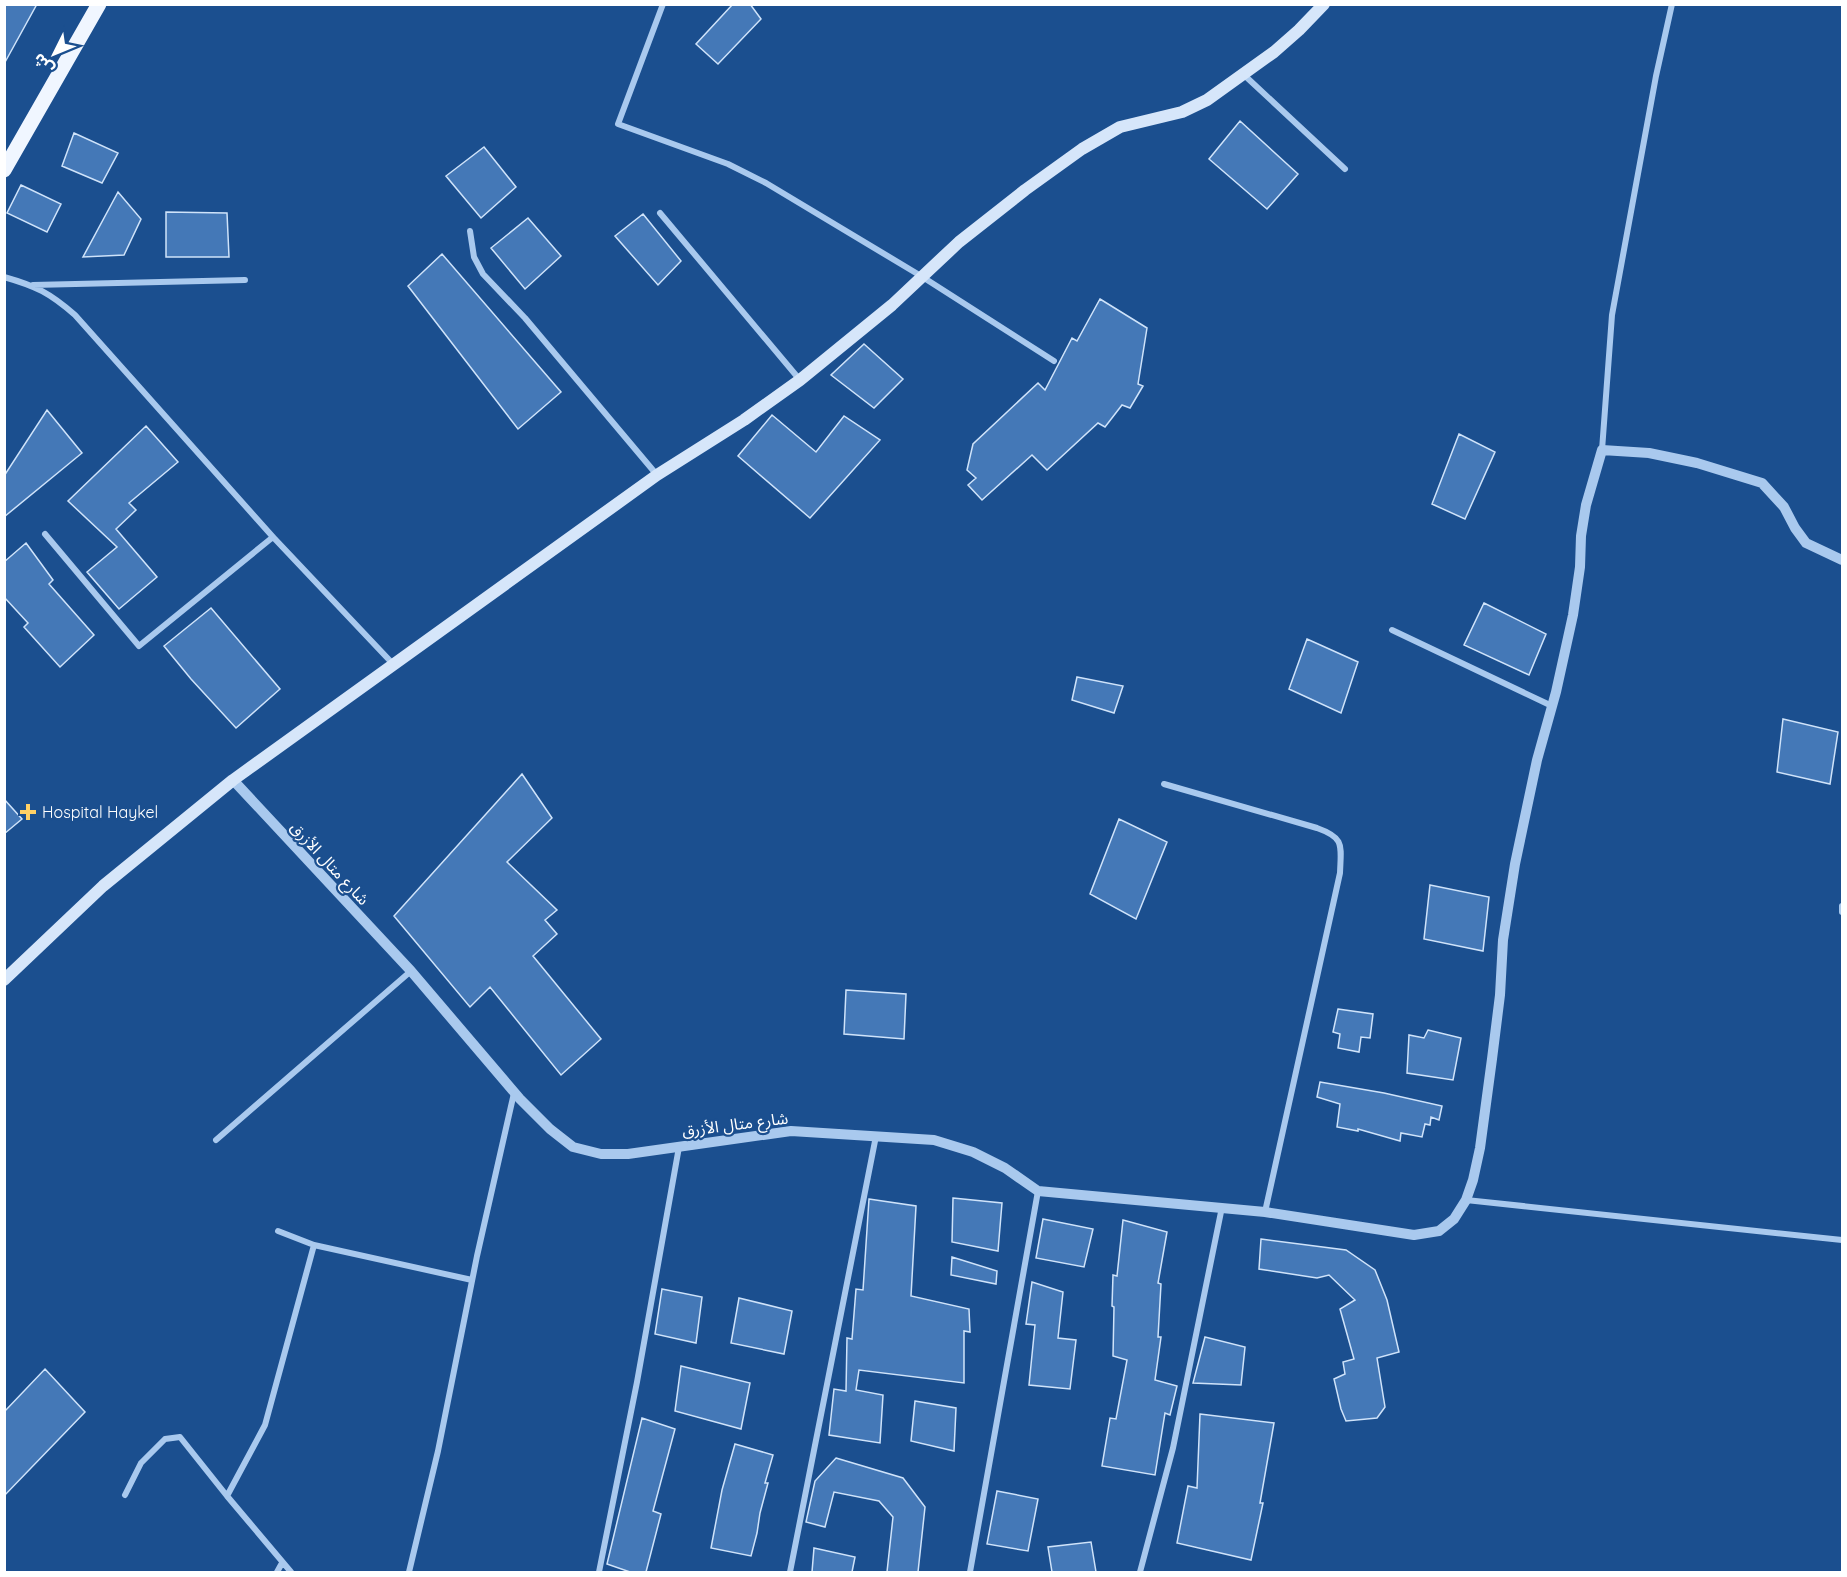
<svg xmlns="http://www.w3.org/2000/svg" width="1847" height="1577" viewBox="0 0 1847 1577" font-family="Quicksand,'Noto Sans Arabic',sans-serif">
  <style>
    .building { fill: #4478b7; stroke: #cfe3fa; stroke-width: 1.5 }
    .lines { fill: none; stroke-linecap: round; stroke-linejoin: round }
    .minor { stroke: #a9c9ee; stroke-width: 6 }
    .tertiary { stroke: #a9c9ee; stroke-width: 10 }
    .secondary { stroke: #d6e6fa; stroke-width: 12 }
    .primary { stroke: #f0f6ff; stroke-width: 15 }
    .poi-dot { fill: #ffd166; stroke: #1b4f8f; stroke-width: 2 }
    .labels { text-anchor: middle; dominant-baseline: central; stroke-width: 4.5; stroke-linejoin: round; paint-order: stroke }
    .poi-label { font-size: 16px; fill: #fff; stroke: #1b4f8f; text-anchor: start }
    .street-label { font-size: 16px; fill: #fff; stroke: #1b4f8f }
  </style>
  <rect width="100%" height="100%" fill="#1b4f8f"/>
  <path class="building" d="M4,4h33l-33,60z
    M733,4h17l11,15 -43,45 -22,-20z
    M1240,121l58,53 -31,35 -58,-50z
    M74,133l44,20 -16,30 -40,-17z
    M484,147l32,40 -35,31 -35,-42z
    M21,185l40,19 -14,28 -40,-19z
    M118,192l23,27 -17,36 -41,2z
    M166,212l61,1 2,44h-63z
    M643,214l38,47 -23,24 -43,-49z
    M528,218l33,38 -36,33 -34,-41z
    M442,254l119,138 -43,37 -110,-143z
    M1100,299l47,29 -9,56 5,2 -13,22 -8,-3 -17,22 -7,-4 -51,47 -15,-15 -50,45 -14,-15 8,-7 -9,-8 6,-26 65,-61 7,7 27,-52 5,3z
    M864,344l39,35 -29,29 -43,-33z
    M47,410l35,43 -78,64v-41z
    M772,415l44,37 28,-36 36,24 -70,78 -72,-62z
    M146,426l32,36 -49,41 7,7 -20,19 41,48 -38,32 -32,-37 30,-25 -49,-46z
    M1459,434l36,18 -30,67 -33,-15z
    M26,543l27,37 -4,4 45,51 -34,32 -36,-40 4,-4 -24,-26v-35z
    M1484,603l62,31 -17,41 -65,-30z
    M211,608l69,81 -44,39 -45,-49 -27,-33z
    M1307,639l51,23 -17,51 -52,-24z
    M1077,677l46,9 -9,27 -42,-13z
    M1783,719l55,13 -8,52 -53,-12z
    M522,774l30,44 -45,44 50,48 -12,10 12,14 -24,22 68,83 -40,36 -71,-88 -20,20 -76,-91z
    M4,799l18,20 -18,15z
    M1119,819l48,23 -31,77 -46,-25z
    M1430,885l59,12 -6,54 -59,-12z
    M846,990l60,4 -2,45 -60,-5z
    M1338,1009l35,5 -3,24 -9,-1 -2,15 -21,-4 2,-14 -7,-2z
    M1428,1030l33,8 -8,42 -46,-7 2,-38 15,3z
    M1320,1082l64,11 58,13 -3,14 -8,-3 -1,8 -5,-1 -3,13 -21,-4 -1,8 -42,-12v2l-21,-4 3,-23 -23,-7z
    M953,1198l49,5 -4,48 -46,-9z
    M869,1199l47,7 -5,90 58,13 1,23 -6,-1v52l-105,-13 -3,20 27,5 -3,48 -51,-8 5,-46 12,2 1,-53 5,1 4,-50 7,1z
    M1043,1219l50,10 -9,38 -48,-9z
    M1123,1220l44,12 -9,51 3,1 -3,53h3l-6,43 22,6 -7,29 -5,-2 -10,62 -53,-9 8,-48 6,1 11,-59 -14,-4 1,-49 -2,-1 1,-31 4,1z
    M1261,1239l85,11 29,20 12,30 12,52 -22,6 8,49 -8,11 -31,3 -5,-12 -7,-30 11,-5 -2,-12 11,-3 -14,-50 15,-9 -26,-25 -12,3 -58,-9z
    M952,1257l45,14 -1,13 -45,-9z
    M1032,1282l31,10 -5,46 18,2 -6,49 -41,-4 6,-60 -9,-1z
    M662,1289l40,8 -6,46 -41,-9z
    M739,1298l53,13 -8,43 -53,-11z
    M1205,1337l40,10 -4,38 -48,-2z
    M681,1366l69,17 -9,46 -66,-18z
    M45,1369l40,43 -81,84v-84z
    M915,1401l41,7 -2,43 -43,-10z
    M1200,1414l74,9 -14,80h3l-12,57 -74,-17 11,-57 9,2z
    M642,1418l33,11 -22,82 8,3 -15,58h-16l-23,-8z
    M735,1444l38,11 -8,28h3l-8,30 -3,20 -6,23 -40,-8 11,-58z
    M836,1458l67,20 22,29 -7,65h-31l6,-55 -14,-16 -45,-9 -9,35 -19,-5 9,-41z
    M997,1491l41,8 -10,52 -41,-7z
    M1091,1542l5,30h-44l-4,-25z
    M814,1548l41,9 -3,15h-40z"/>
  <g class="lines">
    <path class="minor" d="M663,4l-45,120 110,40 38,19 155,93 133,85
      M1243,74l102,95
      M660,213l140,167
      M470,231l4,26 9,17 42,44 132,157
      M4,277c32,9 46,16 71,38l198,222 121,128
      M33,285l212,-5
      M1602,450l10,-135 44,-239 16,-72
      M45,534l94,112 134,-109
      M1392,630l160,76
      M1164,784l153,44c28,10 24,17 23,45l-75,339
      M1842,906v6
      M216,1140l195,-169
      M1466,1200l376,40
      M278,1231l36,14
      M125,1495l16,-32 24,-24 15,-2 47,59
      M277,1572l5,-9
      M291,1572l-64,-76 38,-71 49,-180 158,35
      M409,1572l29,-121 39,-195 37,-163
      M599,1572l38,-190 42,-235
      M790,1572l86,-436
      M970,1572l68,-381
      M1140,1572l33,-124 49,-241"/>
    <path class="tertiary" d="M233,780l178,191 109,128 30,30 23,18 28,7h27l163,-23 143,9 39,12 32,16 33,23 227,21 149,23 25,-4 15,-12 12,-19 7,-20 7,-32 12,-89 8,-64 3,-55 12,-76 22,-104 19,-68 17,-77 7,-48 1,-31 5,-31 16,-55 47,3 48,10 65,20 22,24 11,21 11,15 36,17"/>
    <path class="secondary" d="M4,980l99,-94 130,-106 424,-305 87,-55 56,-40 92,-75 67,-63 66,-52 57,-41 38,-22 62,-15 25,-12 67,-48 25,-22 25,-26"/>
    <path class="primary" d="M4,170l95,-166"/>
  </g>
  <path class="poi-dot" d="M25 803h6v6h6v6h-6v6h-6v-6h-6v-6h6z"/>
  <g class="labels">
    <g class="poi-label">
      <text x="42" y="812">Hospital Haykel</text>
    </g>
    <g class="street-label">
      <text transform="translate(330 863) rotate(47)">شارع متال الأزرق</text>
      <text transform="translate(735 1124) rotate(-7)">شارع متال الأزرق</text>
    </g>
  </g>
  <rect width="1847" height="1577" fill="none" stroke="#ffffff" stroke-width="12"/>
  <g transform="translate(54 54) rotate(227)" stroke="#1b4f8f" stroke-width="4.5" paint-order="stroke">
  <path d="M0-4.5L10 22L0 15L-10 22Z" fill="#ffffff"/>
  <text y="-9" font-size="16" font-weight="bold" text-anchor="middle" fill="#ffffff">ش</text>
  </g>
</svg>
